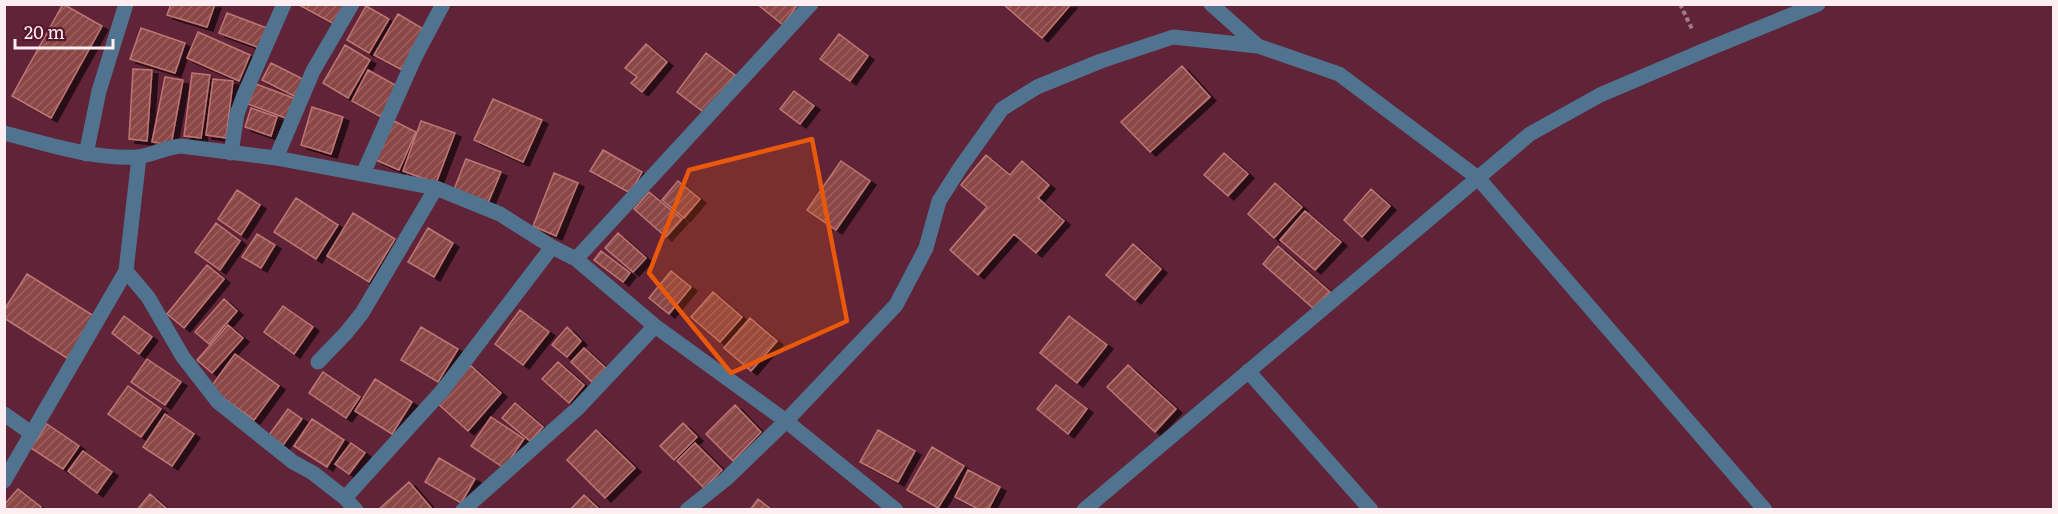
<svg xmlns="http://www.w3.org/2000/svg" width="2058" height="514" viewBox="0 0 2058 514" font-family="Literata,serif">
  <style>
    .building { fill: url(#building-hatch); stroke: #bf7774; stroke-width: 1.5; filter: url(#shadow) }
    .lines { fill: none; stroke-linecap: round; stroke-linejoin: round }
    .path { stroke: #a47a87; stroke-width: 4; stroke-dasharray: 4.5 3; stroke-linecap: butt }
    .minor { stroke: #507490; stroke-width: 15 }
    .marked { fill: #e8590c; fill-opacity: 0.2; stroke: #e8590c; stroke-width: 4.5; stroke-linejoin: round }
  </style>
  <defs>
    <pattern id="building-hatch" width="6" height="6" patternUnits="userSpaceOnUse" patternTransform="scale(1.5)"><rect width="6" height="6" fill="#8a4745"/><path d="M-1 1l2-2M0 6l6-6M5 7l2-2" fill="none" stroke="#9c6260"/></pattern>
    <filter id="shadow"><feDropShadow dx="6" dy="4" stdDeviation="0" flood-color="#0009"/></filter>
  </defs>
  <rect width="100%" height="100%" fill="#612337"/>
  <path class="building" d="M63,4l39,22 -51,92 -39,-22z
    M171,4h44l-8,23 -40,-12z
    M341,4l5,3 -10,18 -37,-20z
    M757,4h41l-15,21z
    M1003,4h68l-29,34z
    M366,6l23,13 -20,34 -22,-13z
    M227,13l40,15 -7,20 -41,-15z
    M398,14l27,16 -23,40 -28,-15z
    M141,28l44,15 -10,30 -45,-14z
    M198,32l52,23 -11,26 -52,-23z
    M839,34l29,22 -18,25 -30,-22z
    M646,44l21,18 -25,30 -11,-9 6,-6 -12,-9z
    M345,45l25,15 -22,38 -25,-15z
    M706,53l29,22 -29,39 -29,-22z
    M271,63l34,17 -9,17 -34,-17z
    M1182,66l28,31 -60,55 -29,-30z
    M133,69l19,1 -5,71 -18,-2z
    M368,70l29,16 -16,31 -29,-16z
    M192,73l18,2 -9,63 -17,-2z
    M165,77l18,3 -12,65 -19,-3z
    M213,79l20,2 -7,57 -20,-3z
    M256,84l40,15 -8,20 -40,-15z
    M794,91l20,15 -14,18 -20,-15z
    M493,99l49,21 -19,42 -49,-22z
    M312,107l31,10 -12,37 -30,-9z
    M251,108l26,9 -6,19 -26,-9z
    M394,121l22,11 -17,38 -23,-10z
    M421,121l34,12 -19,50 -33,-12z
    M603,150l39,22 -12,21 -40,-22z
    M1224,153l24,21 -20,22 -24,-21z
    M986,155l24,20 12,-14 27,24 -11,13 26,23 -28,32 -22,-19 -36,41 -28,-25 37,-43 -26,-22z
    M466,159l35,13 -14,33 -34,-13z
    M841,161l29,20 -34,49 -29,-20z
    M554,173l24,10 -22,53 -23,-10z
    M678,181l22,18 -16,19 -22,-18z
    M1275,183l27,24 -28,31 -26,-24z
    M1371,189l19,17 -28,31 -18,-17z
    M237,190l23,15 -19,30 -23,-16z
    M649,192l33,27 -16,18 -32,-28z
    M296,198l42,27 -22,34 -42,-27z
    M1305,211l36,31 -26,28 -35,-30z
    M353,213l42,26 -26,43 -42,-26z
    M216,223l24,18 -20,29 -25,-18z
    M428,228l25,15 -19,34 -26,-15z
    M618,233l28,25 -13,14 -28,-24z
    M257,234l18,11 -14,23 -19,-11z
    M1133,244l28,25 -26,31 -29,-25z
    M1278,246l52,46 -16,17 -51,-45z
    M601,251l29,22 -7,9 -29,-22z
    M207,265l17,14 -40,49 -17,-14z
    M671,271l20,16 -22,27 -20,-16z
    M27,274l70,44 -27,42 -66,-42v-8z
    M713,292l29,25 -22,25 -29,-25z
    M224,299l13,12 -28,33 -14,-12z
    M283,306l30,21 -19,27 -30,-22z
    M520,310l29,22 -26,33 -28,-21z
    M124,316l28,21 -13,17 -27,-21z
    M1069,316l38,29 -30,38 -37,-30z
    M750,318l27,23 -26,30 -27,-23z
    M228,325l15,13 -31,35 -15,-13z
    M421,327l37,22 -20,33 -37,-22z
    M567,327l14,14 -14,16 -15,-12z
    M584,348l25,23 -14,14 -24,-23z
    M235,354l44,32 -25,34 -44,-32z
    M147,359l34,23 -16,23 -34,-23z
    M558,362l26,23 -15,18 -27,-24z
    M470,365l31,28 -33,38 -31,-28z
    M1128,365l48,44 -21,23 -48,-45z
    M323,372l37,25 -14,21 -37,-25z
    M375,379l37,23 -20,32 -37,-23z
    M1056,385l31,24 -19,25 -31,-25z
    M128,386l33,23 -20,28 -33,-23z
    M515,403l28,24 -13,14 -28,-23z
    M735,405l26,27 -28,29 -27,-27z
    M288,409l14,10 -19,26 -14,-10z
    M165,414l29,20 -22,32 -29,-19z
    M491,417l33,22 -20,29 -33,-22z
    M312,419l32,21 -17,27 -33,-21z
    M683,423l14,14 -23,23 -14,-14z
    M47,424l32,22 -16,23 -32,-21z
    M596,430l39,38 -30,30 -38,-38z
    M878,430l37,21 -17,31 -38,-20z
    M351,443l14,10 -16,21 -14,-10z
    M695,443l27,27 -18,18 -27,-27z
    M932,447l32,19 -26,42 -31,-18z
    M83,451l29,21 -15,21 -29,-22z
    M439,458l36,21 -14,24 -36,-21z
    M968,470l32,17 -12,23h-8l-25,-13z
    M409,482l24,28h-55z
    M18,489l23,18 -2,3h-35v-5z
    M150,494l18,16h-31z
    M584,495l16,15h-30z
    M758,499l14,11h-22z"/>
  <g class="lines">
    <path class="path" d="M1680,4l13,27"/>
    <path class="minor" d="M1211,4l47,42
      M4,133c44,11 87,26 132,24 15,-1 30,-10 45,-11l95,12 160,30 64,26 52,33 24,12 79,67 131,95 110,89
      M231,153l6,-39 7,-19 40,-91
      M86,154l13,-63 27,-87
      M139,157l-13,114 22,26 35,60 35,45 75,60 20,11 32,25 11,12
      M276,158l37,-87 39,-67
      M363,174l52,-117 28,-53
      M576,259l235,-255
      M318,362l28,-29 16,-20 74,-125
      M1248,371l123,139
      M4,414l27,19
      M4,481l122,-210
      M345,498l97,-107 110,-144
      M463,510l114,-101 78,-83
      M687,510l39,-31 60,-58 110,-116 30,-57 13,-47 21,-33 42,-59 35,-22 64,-26 72,-24 85,9 81,28 139,104 287,332
      M1084,510l446,-376 70,-39 103,-44 115,-47"/>
  </g>
  <path class="marked" d="M812,139l35,182 -116,52 -82,-100 40,-103z"/>
  <rect width="2058" height="514" fill="none" stroke="#feeef1" stroke-width="12"/>
  <path d="M15 39v9h98v-9" fill="none" stroke="#feeef1" stroke-width="3"/>
  <text x="24" y="39" font-size="18" fill="#feeef1" stroke="#55182d" stroke-width="4.5" paint-order="stroke">20 m</text>
</svg>
